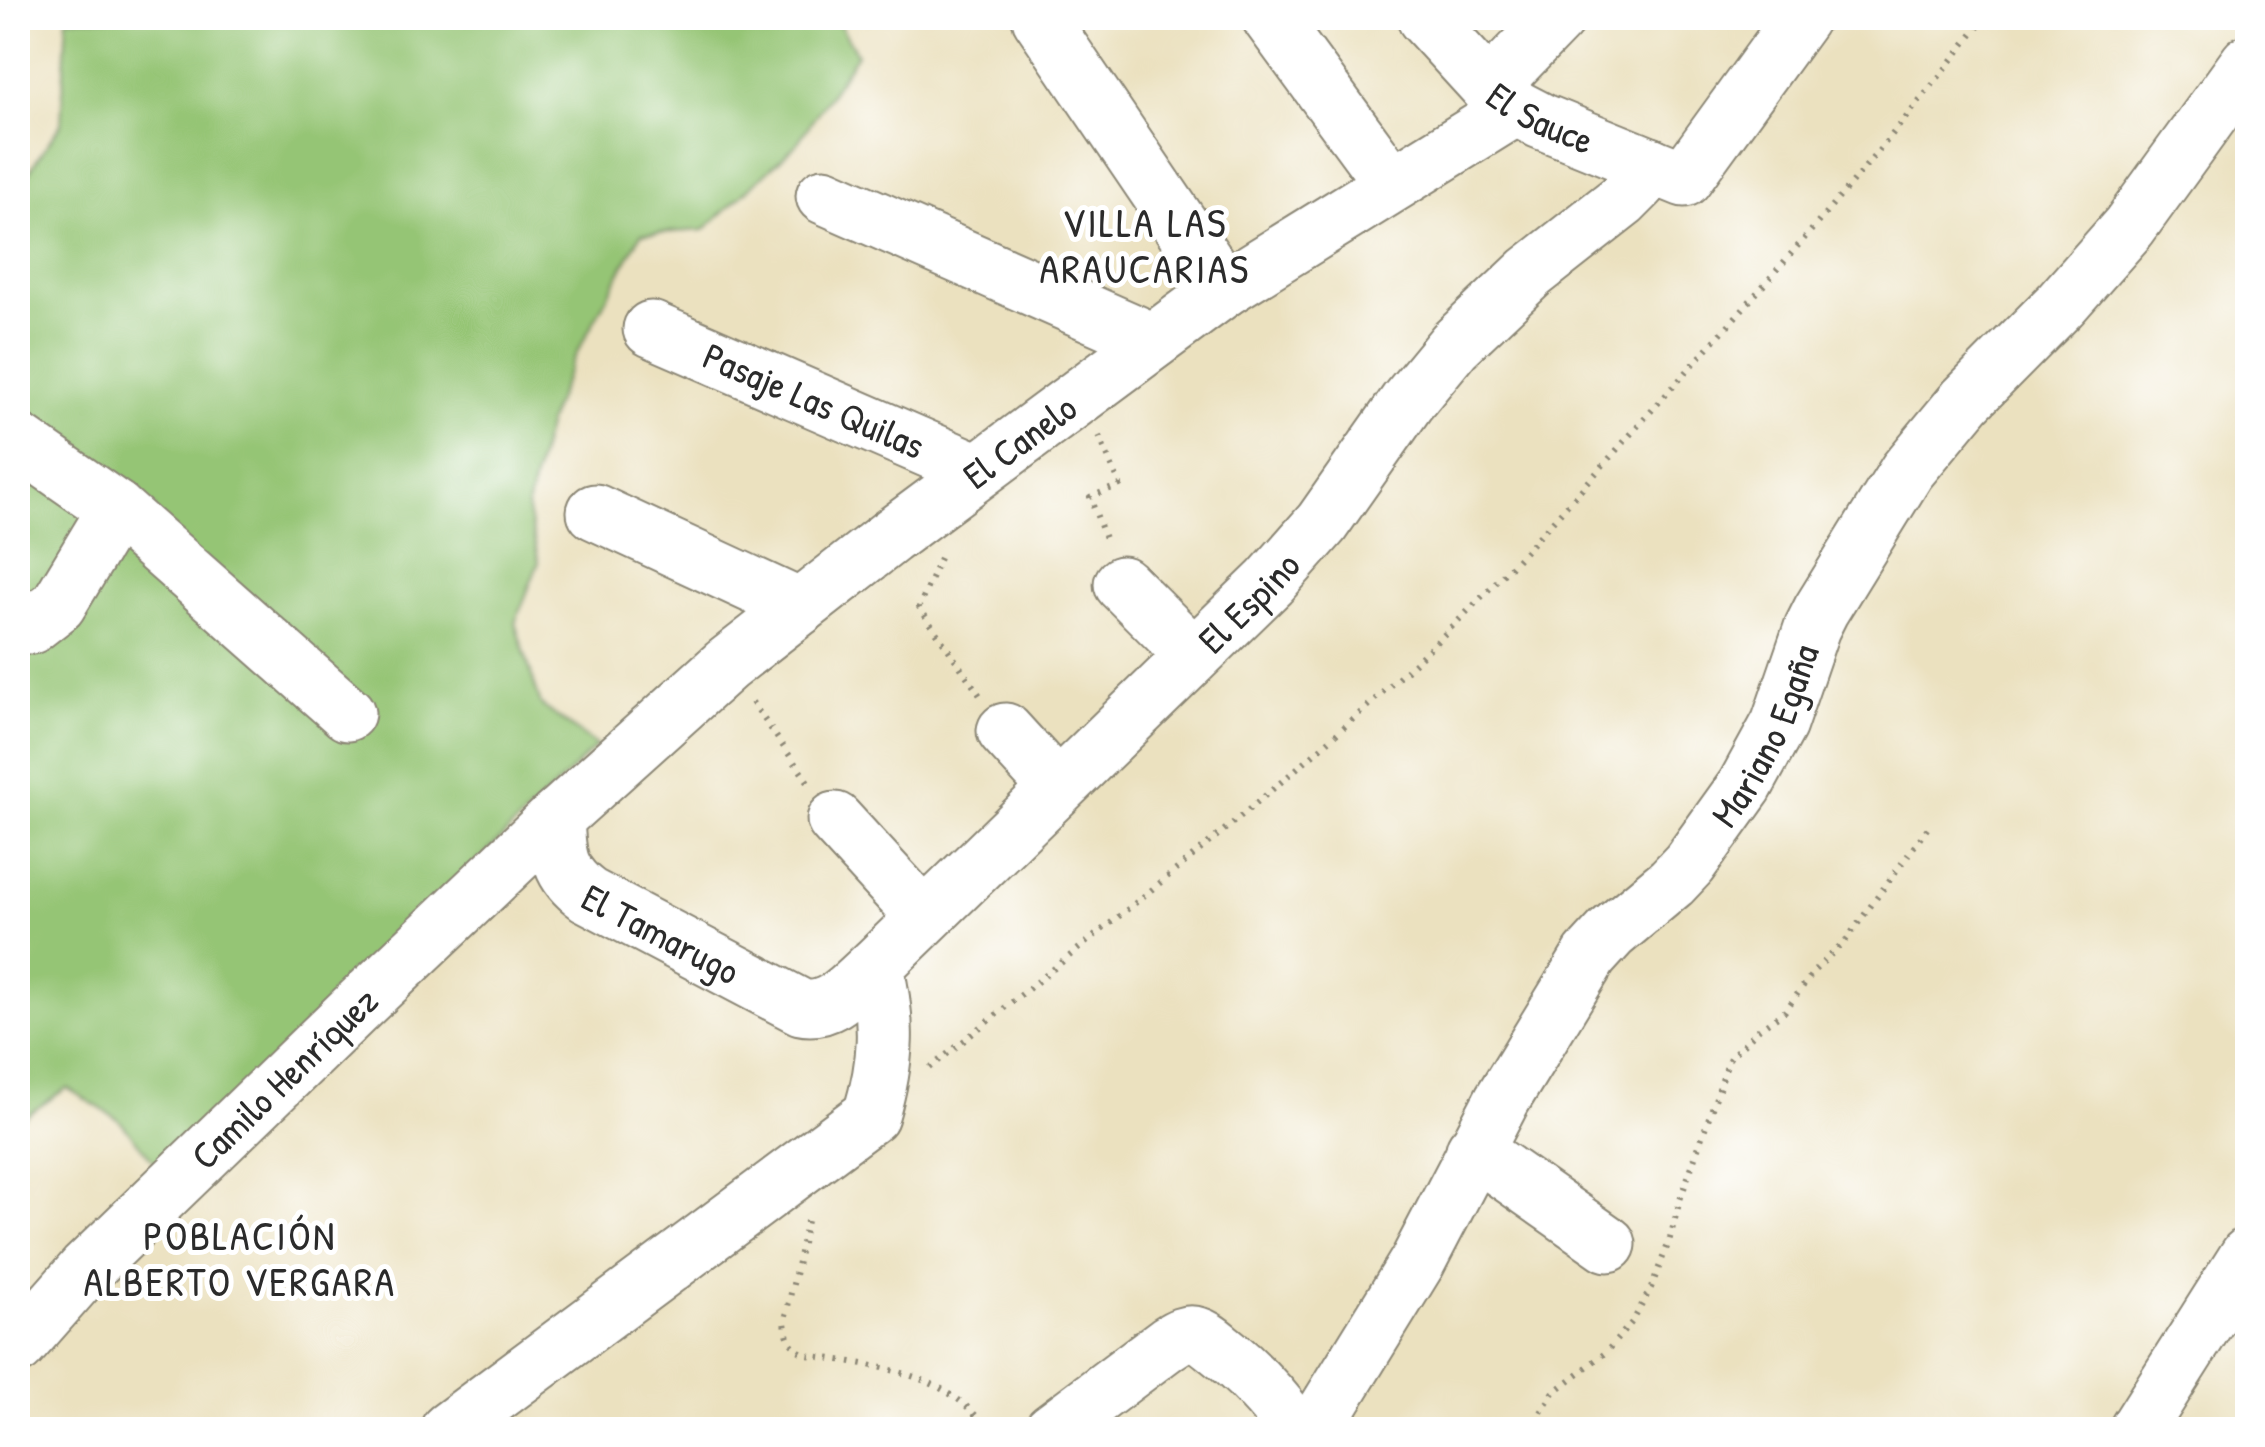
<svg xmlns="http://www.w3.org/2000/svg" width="2265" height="1447" viewBox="0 0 2265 1447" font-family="'Patrick Hand',sans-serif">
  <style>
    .green { fill: #95c575; stroke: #607850; stroke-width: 2.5 }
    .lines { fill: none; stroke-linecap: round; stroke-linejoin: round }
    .minor-casing { stroke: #8b8675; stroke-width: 59 }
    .path { stroke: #8b8675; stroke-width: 6; stroke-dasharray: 2.5 8; stroke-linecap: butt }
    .minor { stroke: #fff; stroke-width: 55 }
    .labels { text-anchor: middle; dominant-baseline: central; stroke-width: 10; stroke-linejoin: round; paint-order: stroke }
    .street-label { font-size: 38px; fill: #2b2b2b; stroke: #fff }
    .neighbourhood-label { font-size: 40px; letter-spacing: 2.5px; fill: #2b2b2b; stroke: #fff }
  </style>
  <rect width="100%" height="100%" fill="#fff"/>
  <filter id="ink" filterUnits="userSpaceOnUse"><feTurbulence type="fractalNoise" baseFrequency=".01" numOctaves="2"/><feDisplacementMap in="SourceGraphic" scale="20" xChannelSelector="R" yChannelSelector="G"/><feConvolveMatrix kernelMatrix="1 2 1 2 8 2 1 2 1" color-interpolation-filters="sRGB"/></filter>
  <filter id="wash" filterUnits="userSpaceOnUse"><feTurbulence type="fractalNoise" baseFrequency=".0048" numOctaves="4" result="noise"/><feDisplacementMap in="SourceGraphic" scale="40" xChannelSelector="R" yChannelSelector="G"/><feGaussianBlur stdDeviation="2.25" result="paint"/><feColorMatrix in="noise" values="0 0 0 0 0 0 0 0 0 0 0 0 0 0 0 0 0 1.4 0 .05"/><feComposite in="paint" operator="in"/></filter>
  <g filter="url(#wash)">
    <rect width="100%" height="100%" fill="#ebe1bf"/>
    <path class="green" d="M67,18h769l21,36 -61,91 -92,85 -63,4 -69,128 -24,60 -21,85 12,55 -24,61 26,82 56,41 -437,423 -41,-49 -52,-32 -49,33v-933l43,-64z"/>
  </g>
  <g filter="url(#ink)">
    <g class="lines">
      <g class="minor-casing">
        <g id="minor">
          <path d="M1040,18l184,271"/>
          <path d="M1270,18l122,166"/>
          <path id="s1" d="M1425,18l64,70 27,20 25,13 143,58 117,-161"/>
          <path d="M1489,88l68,-70"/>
          <path d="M824,196l329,145"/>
          <path id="s2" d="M651,329l327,142"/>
          <path d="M18,441l98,68 231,204"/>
          <path d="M595,512l205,95"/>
          <path d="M1122,584l71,71"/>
          <path d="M18,621l13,5 27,-21 58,-96"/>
          <path d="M1005,731l52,57"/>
          <path id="s3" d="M556,818c2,34 1,55 32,77l213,112c30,7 52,-22 74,-41l395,-384 52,-59 85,-121 47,-57 76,-72 93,-73 16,-16 11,-19"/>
          <path d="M835,820l89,97"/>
          <path d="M1474,1150l134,94"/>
          <path id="s4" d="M18,1346l68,-77 273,-264 197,-187 170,-153 164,-128 334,-248 292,-181"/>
          <path d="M448,1430l423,-315c16,-54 18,-94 4,-149"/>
          <path d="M1052,1430l116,-87c9,-6 19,-12 30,-8 7,2 14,8 20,13 31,24 55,50 78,82"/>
          <path id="s5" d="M1314,1430l104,-169 84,-161 88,-144 21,-23 61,-51 17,-18 56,-78 34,-62 33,-96 9,-18 86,-139 59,-71 95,-96 68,-77 119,-164"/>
          <path d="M2137,1430l111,-175"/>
        </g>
      </g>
      <path class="path" d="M1099,436l21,49 -30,12 16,44
        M940,558l-21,49 62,90
        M752,702l59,84
        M930,1068c168,-136 340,-268 497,-417 79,-75 154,-161 226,-242 115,-127 228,-256 332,-391
        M807,1221l-22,99c1,18 6,28 22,35 49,8 107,13 149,43 12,8 23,21 34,32
        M1530,1430l23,-37 52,-40 28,-32 18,-33 18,-46 11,-42 50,-143 29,-28 26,-18 29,-40 32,-31 83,-114"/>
      <use href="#minor" class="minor"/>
    </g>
  </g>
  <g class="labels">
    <g class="street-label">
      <text stroke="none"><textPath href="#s1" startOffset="155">El Sauce</textPath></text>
      <text stroke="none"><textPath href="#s2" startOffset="178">Pasaje Las Quilas</textPath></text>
      <text stroke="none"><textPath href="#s4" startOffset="1352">El Canelo</textPath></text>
      <text stroke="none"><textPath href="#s3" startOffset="938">El Espino</textPath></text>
      <text stroke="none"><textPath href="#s5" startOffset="835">Mariano Egaña</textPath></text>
      <text stroke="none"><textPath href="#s3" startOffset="170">El Tamarugo</textPath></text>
      <text stroke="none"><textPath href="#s4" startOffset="378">Camilo Henríquez</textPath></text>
    </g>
    <g class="neighbourhood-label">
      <text x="1145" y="222">VILLA LAS<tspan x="1145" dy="46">ARAUCARIAS</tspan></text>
      <text x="240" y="1235">POBLACIÓN<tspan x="240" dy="46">ALBERTO VERGARA</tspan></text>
    </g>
  </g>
  <rect width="2265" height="1447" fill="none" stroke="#fff" stroke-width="60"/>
</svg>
